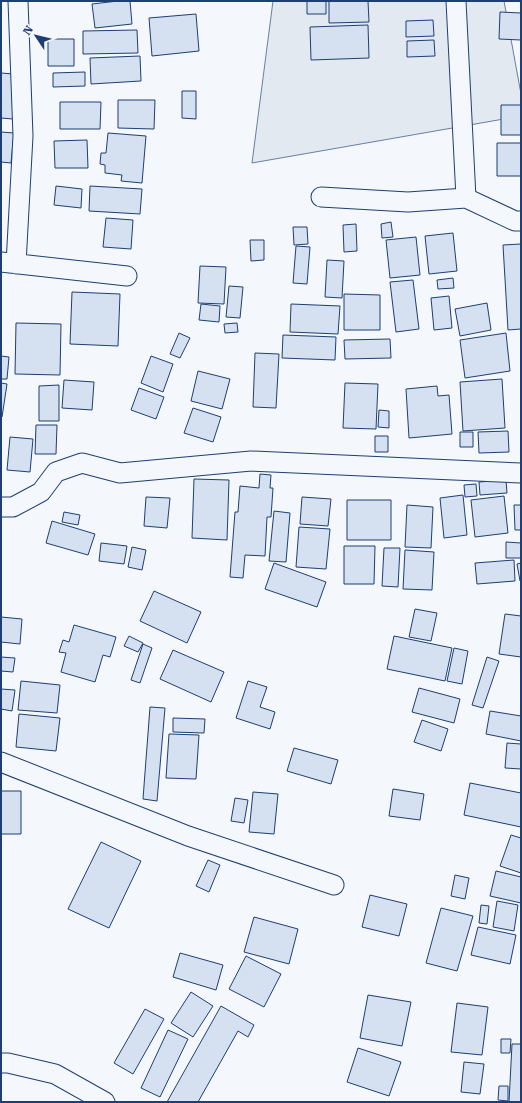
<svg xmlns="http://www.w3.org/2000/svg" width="522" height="1103" viewBox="0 0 522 1103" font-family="'Roboto Serif',serif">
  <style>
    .green { fill: #e3e9f0; stroke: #687fa3 }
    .building { fill: #d5e0f0; stroke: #1d3f73 }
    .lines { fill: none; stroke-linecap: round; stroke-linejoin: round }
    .minor-casing { stroke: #1d3f73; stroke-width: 21 }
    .minor { stroke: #f4f7fb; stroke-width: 19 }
  </style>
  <rect width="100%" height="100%" fill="#f4f7fb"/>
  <path class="green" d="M273,1h231l17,93v22l-269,47z"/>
  <path class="building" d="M118,1h12l2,23 -37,4 -3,-24z
    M307,1h19v13h-19z
    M329,1h39l1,21 -40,1z
    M500,12l21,1v27l-22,-1z
    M196,14l3,37 -47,5 -3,-38z
    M433,20l1,16 -28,1v-16z
    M368,25l1,33 -58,2 -1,-33z
    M137,30l1,23 -55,1v-23z
    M48,39h26v27h-26z
    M434,40l1,16 -28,1v-16z
    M140,56l1,25 -50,3 -1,-26z
    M85,72v14l-32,1v-14z
    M1,73l13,1 -1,45 -12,-1z
    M182,91h14v28l-14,-1z
    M118,100h37l-1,29 -36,-1z
    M60,102h41l-1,27h-40z
    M501,105h20v30h-20z
    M1,132l13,1 -3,30 -10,-1z
    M108,133l38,3 -4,47 -21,-2 1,-6 -17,-2v-8l-5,-1 1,-11h5z
    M87,140l1,28h-33l-1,-27z
    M497,143h24v33h-24z
    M56,186l26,3 -1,19 -27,-3z
    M90,186l52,3 -2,25 -51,-3z
    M106,218l27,2 -2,29 -28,-2z
    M391,222l2,15 -11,1 -1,-14z
    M356,224l1,27 -13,1 -1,-27z
    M293,227h14l1,17 -14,1z
    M453,233l4,38 -28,3 -4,-38z
    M416,237l4,38 -30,3 -4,-38z
    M250,240h14v20l-13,1z
    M521,244v85l-13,1 -5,-85z
    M296,246l14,1 -3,37 -14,-1z
    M327,260l17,1 -2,37 -17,-1z
    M200,266l26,1 -2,37 -26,-1z
    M453,278l1,10 -16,1 -1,-9z
    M413,280l6,49 -23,3 -6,-50z
    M229,286l14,1 -3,31 -14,-1z
    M72,292l48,2 -2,52 -48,-2z
    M344,294l36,1v35h-36z
    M449,296l3,32 -18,2 -3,-32z
    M487,303l4,27 -31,6 -5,-27z
    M201,304l19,2 -1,16 -20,-2z
    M291,304l49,2 -2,28 -48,-2z
    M16,323l45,1 -1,51 -45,-1z
    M237,323l1,9 -13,1 -1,-9z
    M179,333l11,5 -10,20 -10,-4z
    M506,333l4,38 -45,7 -5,-38z
    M283,335l53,2 -1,23 -53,-2z
    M390,339l1,19 -46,1 -1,-19z
    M255,353l24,1 -3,54 -23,-1z
    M1,356l8,1 -2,22h-6z
    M151,356l22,8 -10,28 -22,-9z
    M198,371l32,8 -8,30 -31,-8z
    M502,379l3,49 -42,3 -3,-49z
    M64,380l30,2 -2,28 -30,-2z
    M1,383l6,1 -5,33h-1z
    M345,383l33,1 -2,45 -33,-1z
    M59,385v36h-20v-35z
    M437,386l1,10 11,-1 3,39 -43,4 -3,-49z
    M139,388l25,9 -8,22 -25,-9z
    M193,408l28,9 -8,25 -29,-9z
    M379,410l10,1v17l-11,-1z
    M36,425h21l-1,29h-21z
    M508,431l1,21 -30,1 -1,-21z
    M460,432h13v15h-13z
    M375,436h13v16h-13z
    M10,437l23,2 -3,33 -23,-2z
    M260,474l11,1 -1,13h3l-2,29h-4l-2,39 -20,-1 -2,23 -13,-1 5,-65h3l2,-26 19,2z
    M194,479l35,1 -2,60 -35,-2z
    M506,480l1,13 -27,2 -1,-13z
    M476,484l1,12 -12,1 -1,-12z
    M463,495l4,40 -23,3 -4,-40z
    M504,496l4,37 -33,4 -4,-37z
    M146,497l24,1 -3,30 -23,-2z
    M302,497l29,2 -3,27 -28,-2z
    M347,500h44v40h-44z
    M407,505l26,2 -2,41 -26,-1z
    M514,505h7v25h-6z
    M274,511l16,2 -4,49 -17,-1z
    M64,512l16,3 -2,10 -16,-3z
    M52,521l43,13 -7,21 -42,-12z
    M299,527l31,2 -4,40 -30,-2z
    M506,542l15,1v15h-15z
    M101,543l26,3 -3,18 -25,-3z
    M344,546h31l-1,38h-30z
    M132,547l14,3 -4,20 -14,-3z
    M384,548h16l-2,39 -16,-1z
    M405,550l29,2 -2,38 -29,-1z
    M514,560l1,21 -38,3 -2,-21z
    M274,563l52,19 -9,25 -52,-18z
    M521,563v18h-1l-3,-17z
    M154,591l47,21 -14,31 -47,-22z
    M415,609l22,4 -6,28 -22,-4z
    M505,614l16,2v41l-22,-3z
    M1,617l21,2 -2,25 -19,-2z
    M74,625l42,12 -6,20 -7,-2 -8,27 -34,-10 5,-19 -7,-1 4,-12 6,2z
    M129,636l14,7 -5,9 -14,-6z
    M394,636l58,12 -7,33 -58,-12z
    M143,644l9,4 -12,35 -9,-3z
    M454,648l14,3 -6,33 -15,-3z
    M173,650l51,22 -13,30 -51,-23z
    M1,657l14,1 -2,14 -12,-1z
    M487,657l12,4 -16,47 -11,-3z
    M21,681l39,4 -3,28 -39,-3z
    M248,681l19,6 -7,20 15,5 -5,17 -34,-11z
    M419,688l41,11 -6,24 -42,-11z
    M1,689l14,1 -3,21 -11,-2z
    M150,707l15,1 -8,93 -14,-2z
    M490,711l31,5v25l-35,-7z
    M19,714l41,4 -4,33 -40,-4z
    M173,718l32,1 -1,14 -31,-1z
    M422,720l26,9 -7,22 -27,-9z
    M169,734l30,1 -3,44 -30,-1z
    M507,743l14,1v25l-16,-1z
    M294,748l44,12 -7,24 -44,-13z
    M470,783l51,10v34l-57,-12z
    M393,789l31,5 -4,26 -31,-4z
    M1,791h20v43h-20z
    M253,792l25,2 -4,40 -25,-2z
    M235,798l13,2 -4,23 -13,-2z
    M511,835l10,3v35l-21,-7z
    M101,842l40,19 -32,67 -41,-19z
    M208,860l12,5 -11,27 -13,-6z
    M496,871l25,6v26l-31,-7z
    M455,875l14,3 -4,21 -14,-3z
    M370,895l37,9 -8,32 -37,-9z
    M497,901l21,4 -4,26 -21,-4z
    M481,905l8,1 -2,18 -8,-1z
    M441,908l32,8 -16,55 -31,-8z
    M254,917l44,12 -9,35 -45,-12z
    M478,927l38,8 -6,29 -39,-9z
    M180,953l43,12 -7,25 -43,-13z
    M246,956l35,18 -17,33 -35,-18z
    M191,992l22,14 -20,31 -22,-14z
    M368,995l43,7 -9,44 -42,-8z
    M457,1003l31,4 -6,48 -31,-3z
    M221,1006l33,19 -6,12 -10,-6 -40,71h-31z
    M145,1009l19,10 -31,55 -19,-11z
    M168,1030l20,9 -28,58 -19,-9z
    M501,1039h10l-1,14h-9z
    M512,1044h9v58h-12z
    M358,1048l43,14 -12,34 -42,-14z
    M464,1062l20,2 -4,30 -19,-2z
    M499,1086h9v15l-10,-1z"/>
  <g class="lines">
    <g class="minor-casing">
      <path id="minor" d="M456,1l10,197
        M321,197l87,5 58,-4 49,23h6
        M1,262l126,14
        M16,264l7,-128 -5,-135
        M1,507h12l28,-15 15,-20 26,-9 38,10 131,-12 270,12
        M1,762l187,74 146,49
        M1,1063h7l47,11 50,28"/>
    </g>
    <use href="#minor" class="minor"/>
  </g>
  <rect width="522" height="1103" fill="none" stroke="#1d3f73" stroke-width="4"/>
  <g transform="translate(36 36) rotate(305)" stroke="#f4f7fb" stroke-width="3" paint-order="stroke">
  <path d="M0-3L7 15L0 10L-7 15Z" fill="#1d3f73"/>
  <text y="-6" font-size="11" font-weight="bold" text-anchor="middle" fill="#1d3f73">N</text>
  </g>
</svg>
